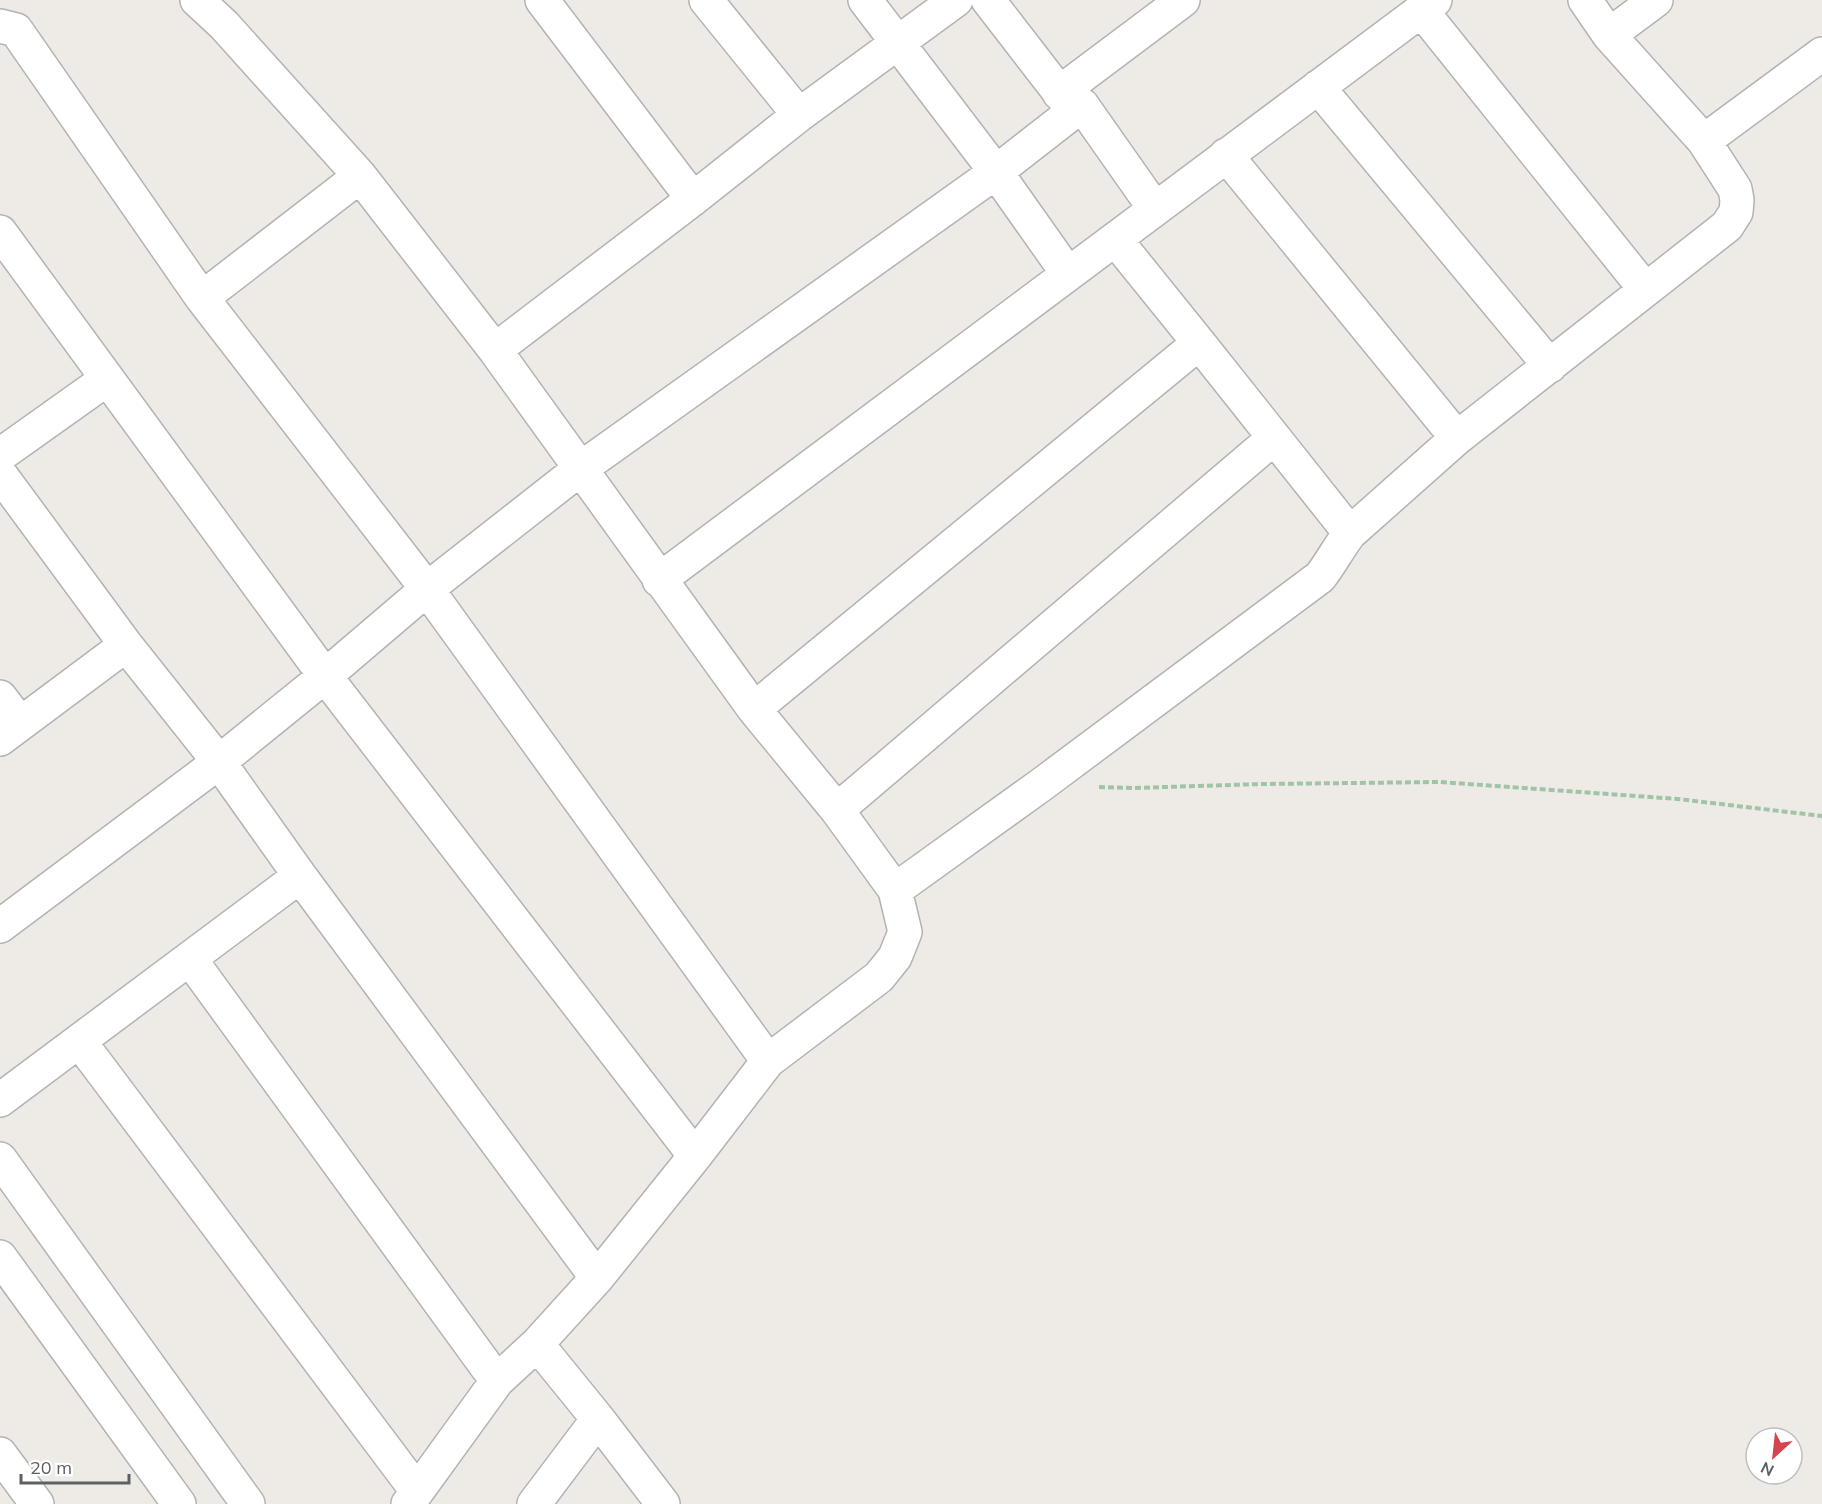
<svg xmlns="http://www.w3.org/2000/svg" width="1822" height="1504" viewBox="0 0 1822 1504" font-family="Mulish,sans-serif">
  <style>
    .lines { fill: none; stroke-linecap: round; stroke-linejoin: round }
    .minor-casing { stroke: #b1b3b6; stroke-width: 36 }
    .path { stroke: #a1c4a6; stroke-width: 4; stroke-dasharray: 6 3; stroke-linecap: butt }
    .minor { stroke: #fff; stroke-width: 33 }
  </style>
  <rect width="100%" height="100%" fill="#eeebe6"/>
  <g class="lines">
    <g class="minor-casing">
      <path id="minor" d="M197,0l27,25 136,151 135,174 259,359 83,101 58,80 10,42 -10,25 -16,20 -111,84 -73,95 -98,122 -60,66 -40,37 -89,123
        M542,0l151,199
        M706,0l93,115
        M865,0l131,172 72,102
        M988,0l85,110
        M1421,10l224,279
        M0,26l16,4 186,268 225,291 341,472
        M1609,35l47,-35
        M1318,87l232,279
        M1059,93l124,-93
        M1704,141l118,-87
        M1226,155l231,283
        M0,232l325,444 370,480
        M1115,239l84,104 151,190
        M202,298l158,-122
        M495,350l198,-151 106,-84 157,-115
        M0,455l107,-76
        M0,474l126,171 93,117 81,114 297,402
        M659,580l776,-580
        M0,697l20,26
        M754,709l445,-366
        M0,739l126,-94
        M837,810l437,-372
        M895,890l146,-105 279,-208c11,-14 19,-30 30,-44l107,-95 270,-212 9,-14 1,-12 -2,-11 -31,-48 -95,-106 -24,-35
        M0,926l219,-164 106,-86 102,-87 153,-120 416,-297 86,-67 73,104
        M190,959l307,422
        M80,1042l337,449
        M0,1100l300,-224
        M0,1159l248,345
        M0,1257l179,247
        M537,1344l61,75 65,85
        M0,1454l37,50
        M534,1504l64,-85"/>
    </g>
    <path class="path" d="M1099,787l34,1 129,-4 178,-2 238,17 144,17"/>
    <use href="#minor" class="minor"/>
  </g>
  <g transform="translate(1774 1456) rotate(207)"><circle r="28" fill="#ffffff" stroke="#bec0c1" stroke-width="1.5"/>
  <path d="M0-4.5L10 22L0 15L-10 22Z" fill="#d5454f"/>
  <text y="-9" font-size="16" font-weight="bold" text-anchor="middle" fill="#5d6164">N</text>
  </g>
  <path d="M21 1474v9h108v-9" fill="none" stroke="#5d6164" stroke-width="3"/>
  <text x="30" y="1474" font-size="18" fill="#5d6164" stroke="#ffffff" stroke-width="4.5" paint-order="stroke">20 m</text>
</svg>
